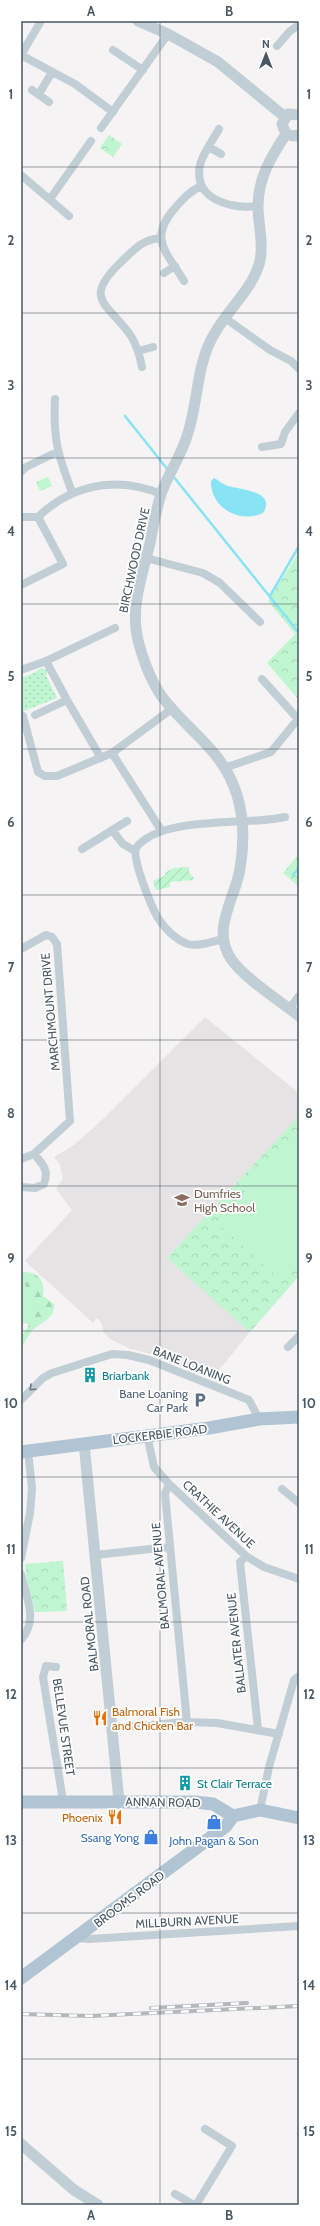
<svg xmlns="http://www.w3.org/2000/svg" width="320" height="2226" viewBox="0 0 320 2226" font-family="Cabin,sans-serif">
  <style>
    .education { fill: #e6e3e5 }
    .grass { fill: url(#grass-dots) }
    .forest { fill: url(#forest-firs) }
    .park { fill: url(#park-crowns) }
    .garden { fill: url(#garden-furrows) }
    .pitch { fill: #bff5d1 }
    .water { fill: #88e4f5 }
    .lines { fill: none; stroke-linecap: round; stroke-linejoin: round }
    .stream { stroke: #88e4f5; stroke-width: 2.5 }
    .minor { stroke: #c2ced5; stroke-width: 8 }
    .tertiary { stroke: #c2ced5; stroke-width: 11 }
    .primary { stroke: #b0c4d3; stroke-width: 13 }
    .rail-casing { stroke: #b4b8bd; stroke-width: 4 }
    .rail { stroke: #fff; stroke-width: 2.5; stroke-dasharray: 8; stroke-linecap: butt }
    .oneway { stroke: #6d7b85 }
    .grid { fill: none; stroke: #485763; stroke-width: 1; stroke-opacity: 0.55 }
    .labels { text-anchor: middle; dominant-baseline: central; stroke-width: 3.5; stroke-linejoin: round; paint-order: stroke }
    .street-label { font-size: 12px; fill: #485763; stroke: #fff }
    .education-label { font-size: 12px; fill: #785e54; stroke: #fff; text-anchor: start }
    .culture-label { font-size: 12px; fill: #0d838f; stroke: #fff; text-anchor: start }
    .service-label { font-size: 12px; fill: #4e5e75; stroke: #fff; text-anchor: end }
    .food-label { font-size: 12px; fill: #c56008; stroke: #fff; text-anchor: start }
    .shop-label { font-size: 12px; fill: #366cbe; stroke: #fff; text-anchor: end }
    .neatline { fill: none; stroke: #485763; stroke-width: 1.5 }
    .grid-label { font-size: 13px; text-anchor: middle; font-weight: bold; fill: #485763 }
  </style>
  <defs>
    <pattern id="grass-dots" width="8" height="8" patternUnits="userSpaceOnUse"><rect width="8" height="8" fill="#bff5d1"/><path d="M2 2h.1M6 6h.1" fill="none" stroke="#a6d4b6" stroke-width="1.8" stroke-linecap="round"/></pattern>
    <pattern id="forest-firs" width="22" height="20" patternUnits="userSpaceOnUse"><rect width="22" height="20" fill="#bff5d1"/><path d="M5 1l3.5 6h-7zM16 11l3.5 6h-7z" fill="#a6d4b6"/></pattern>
    <pattern id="park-crowns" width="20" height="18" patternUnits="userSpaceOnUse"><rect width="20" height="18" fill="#bff5d1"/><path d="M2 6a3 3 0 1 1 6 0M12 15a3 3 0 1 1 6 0" fill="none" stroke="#a6d4b6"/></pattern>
    <pattern id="garden-furrows" width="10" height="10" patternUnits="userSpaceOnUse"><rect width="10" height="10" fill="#bff5d1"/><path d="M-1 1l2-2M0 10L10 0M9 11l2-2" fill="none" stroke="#a6d4b6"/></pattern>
  </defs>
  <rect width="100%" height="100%" fill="#f5f3f3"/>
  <path class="education" d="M205,1017l94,76v183l-42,47 -45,56 -59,-24 -24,-7 -19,-9 -6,-6 -3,-11 -4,-4 -4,5 -68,-62 47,-51 -16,-21 7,-10 -3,-14 -6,-8 20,-12 27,-24z"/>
  <path class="grass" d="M42,668l6,3 -2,4 11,23 -36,14v-34l13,-5z"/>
  <path class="forest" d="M24,1272c16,0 21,10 19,24l11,8c2,15 -16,19 -23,28 -4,5 -7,12 -10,17v-12l8,-12 -2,-3 -6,4v-52z"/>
  <path class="park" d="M109,135l13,9 -9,13 -13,-9z
    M48,477l4,9 -12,5 -4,-9z
    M299,552v148l-32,-37 28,-29 -27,-33z
    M299,854v33l-16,-14z
    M299,1116v160l-49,56 -83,-74z
    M63,1561l4,50 -32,1 -8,-30 -2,-18z"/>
  <path class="garden" d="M189,867v5l5,6 -1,2 -23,2v5l-14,3 -3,-9 13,-6 -2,-2 10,-5z"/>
  <path class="pitch" d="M299,1130v125l-20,23 -62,-55z
    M21,1274l7,20 9,15 -16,16z"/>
  <path class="water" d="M214,478c5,2 9,7 14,8 13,4 49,5 35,27 -23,11 -53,-5 -52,-32z"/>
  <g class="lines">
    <path class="stream" d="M125,416l43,54
      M173,476l126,157
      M270,596l29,-50
      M293,875l6,-7"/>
    <path class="minor" d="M41,21l-20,34 54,29 38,28
      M277,46l13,-15 9,-6
      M113,50l30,20
      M32,90l17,12
      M39,94l13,-22
      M101,128l67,-94
      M219,129c-6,11 -16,24 -19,36 -7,35 31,44 58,41
      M209,147l12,7
      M21,175l48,41
      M50,199l41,-58
      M164,273l11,-7
      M184,281c-18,-30 -36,-42 -9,-73 8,-9 15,-17 26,-22
      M225,318l45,32 21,11 8,8
      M138,351l15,-4
      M142,367c-2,-11 -5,-21 -11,-31 -23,-33 -49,-36 -11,-73 14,-13 21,-23 40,-25
      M55,399c-2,41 3,56 17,93
      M262,447l19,-3 4,-12 14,-19
      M21,472l5,-5 31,-15
      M21,517h17
      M38,517c34,-33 79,-41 123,-23
      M146,558l57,15 17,10 40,39
      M21,585l42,-21 -25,-47
      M46,661l21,39 34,58
      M21,670l25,-9 69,-33
      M35,715l32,-15
      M23,716l15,56 7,4h12l55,-23 61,-45
      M112,753l49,77
      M224,768l47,-16 27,-33 -36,-40
      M112,830l11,14 12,7
      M82,849l45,-28
      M224,939c-11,2 -25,8 -36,5 -12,-4 -24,-16 -30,-26 -7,-12 -26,-59 -22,-70 24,-33 112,-22 149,-31
      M21,949l25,-14 6,2 5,7 13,177 -36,33 -13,5
      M290,1008l9,-12
      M21,1187l14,1 9,-4c5,-14 -1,-20 -10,-30
      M288,1347l11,-11
      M21,1400l22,-22 9,-5 60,-19 16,1 21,5 100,40 10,19
      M147,1435l7,32 15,17 -4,10 22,228
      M169,1484l77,72 18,11 35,12
      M282,1489l17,14
      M95,1555l74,-8
      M246,1556l-6,6 18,167
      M21,1558l9,-45 2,-25 -4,-37
      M21,1574c5,24 18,45 0,66
      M56,1667l-10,-1 -3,11 20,124
      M113,1728l74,-6 30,1 62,11
      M260,1810l9,-43 25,-87 5,-4
      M77,1938l12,1 210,-13
      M175,2194l19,11
      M196,2205l36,-59 -27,-17"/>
    <path class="tertiary" d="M138,21l30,13 50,28 67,55
      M299,115l-11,-1 -6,10 4,10 7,2 6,-1
      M286,134c-15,23 -28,44 -28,72 0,18 6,37 2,55 -8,31 -36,51 -49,79 -15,29 -13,65 -24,96 -6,20 -19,38 -26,58 -5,16 -8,33 -11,49 -8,33 -21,67 -11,101 5,18 13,39 24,54 27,35 60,52 74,97 7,23 7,50 3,74 -5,30 -29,60 -9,90 13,19 49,42 68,57
      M84,1443l35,358
      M21,2144l53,46 24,15"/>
    <path class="primary" d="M21,1452l188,-24 50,-9 40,-2
      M21,1802h174l18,2 20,12 27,-6 39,8
      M21,1978l205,-152 7,-10"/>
    <g class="rail-casing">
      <path id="rail" d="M151,2008l96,-5
        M21,2014l69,2 209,-10"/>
    </g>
    <use href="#rail" class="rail"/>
  </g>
  <defs><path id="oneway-chevron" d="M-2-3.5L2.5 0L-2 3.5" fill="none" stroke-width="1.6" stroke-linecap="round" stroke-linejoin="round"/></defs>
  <use class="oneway" href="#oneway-chevron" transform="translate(32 1388) rotate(136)"/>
  <path class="grid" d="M160,21v2184M21,167h278M21,313h278M21,458h278M21,604h278M21,749h278M21,895h278M21,1040h278M21,1186h278M21,1331h278M21,1477h278M21,1622h278M21,1768h278M21,1913h278M21,2059h278"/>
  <defs>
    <g id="school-bare" transform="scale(1.2)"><path d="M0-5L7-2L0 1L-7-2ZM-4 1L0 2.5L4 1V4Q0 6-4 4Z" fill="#8d6e63" stroke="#fff" stroke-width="2.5" paint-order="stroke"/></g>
    <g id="building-bare" transform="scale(1.2)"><path d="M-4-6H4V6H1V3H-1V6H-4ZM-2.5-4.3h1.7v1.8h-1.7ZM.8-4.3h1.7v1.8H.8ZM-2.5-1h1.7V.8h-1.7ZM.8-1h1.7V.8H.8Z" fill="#0f9aa8" stroke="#fff" stroke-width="2.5" paint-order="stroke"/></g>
    <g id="parking-bare" transform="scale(1.2)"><path d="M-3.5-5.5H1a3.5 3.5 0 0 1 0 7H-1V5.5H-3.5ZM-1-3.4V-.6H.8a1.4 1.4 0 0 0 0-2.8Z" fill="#5c6f8a" stroke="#fff" stroke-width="2.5" paint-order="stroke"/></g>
    <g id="restaurant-bare" transform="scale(1.2)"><path d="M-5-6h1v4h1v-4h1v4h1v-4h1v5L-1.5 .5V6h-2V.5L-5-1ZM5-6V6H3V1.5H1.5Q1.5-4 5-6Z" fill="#e8710a" stroke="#fff" stroke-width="2.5" paint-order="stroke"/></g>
    <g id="shop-bare" transform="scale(1.2)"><path d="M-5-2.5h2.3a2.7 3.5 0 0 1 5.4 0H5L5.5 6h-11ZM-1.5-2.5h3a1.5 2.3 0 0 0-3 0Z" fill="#3f7fe0" stroke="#fff" stroke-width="2.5" paint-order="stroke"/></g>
  </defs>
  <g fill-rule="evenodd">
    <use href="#school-bare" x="182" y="1200"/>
    <use href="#building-bare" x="90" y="1375"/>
    <use href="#parking-bare" x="200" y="1400"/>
    <use href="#restaurant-bare" x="100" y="1718"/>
    <use href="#building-bare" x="185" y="1783"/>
    <use href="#restaurant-bare" x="115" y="1817"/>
    <use href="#shop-bare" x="214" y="1822"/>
    <use href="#shop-bare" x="151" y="1837"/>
  </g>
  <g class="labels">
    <g class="street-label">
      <text transform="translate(134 560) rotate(-78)">BIRCHWOOD DRIVE</text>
      <text transform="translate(50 1012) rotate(-95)">MARCHMOUNT DRIVE</text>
      <text transform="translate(192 1365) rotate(22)">BANE LOANING</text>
      <text transform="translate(160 1434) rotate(-7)">LOCKERBIE ROAD</text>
      <text transform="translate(219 1514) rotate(43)">CRATHIE AVENUE</text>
      <text transform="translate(160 1576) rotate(-95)">BALMORAL AVENUE</text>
      <text transform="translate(89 1624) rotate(-96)">BALMORAL ROAD</text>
      <text transform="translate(236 1643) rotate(-96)">BALLATER AVENUE</text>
      <text transform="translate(64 1727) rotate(82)">BELLEVUE STREET</text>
      <text transform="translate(163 1802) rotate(1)">ANNAN ROAD</text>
      <text transform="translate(129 1899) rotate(-37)">BROOMS ROAD</text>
      <text transform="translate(187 1921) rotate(-3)">MILLBURN AVENUE</text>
    </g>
    <g class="education-label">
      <text x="194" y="1193">Dumfries<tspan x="194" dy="14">High School</tspan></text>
    </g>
    <g class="culture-label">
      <text x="102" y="1375">Briarbank</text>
      <text x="197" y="1783">St Clair Terrace</text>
    </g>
    <g class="service-label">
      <text x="188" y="1393">Bane Loaning<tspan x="188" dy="14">Car Park</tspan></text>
    </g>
    <g class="food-label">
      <text x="112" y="1711">Balmoral Fish<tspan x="112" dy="14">and Chicken Bar</tspan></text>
      <text x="103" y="1817" text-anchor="end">Phoenix</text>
    </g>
    <g class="shop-label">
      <text x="139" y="1837">Ssang Yong</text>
      <text x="214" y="1840" text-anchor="middle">John Pagan &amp; Son</text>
    </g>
  </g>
  <rect width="320" height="2226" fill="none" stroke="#ffffff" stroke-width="44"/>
  <g transform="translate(266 54)" stroke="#ffffff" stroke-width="3" paint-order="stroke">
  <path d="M0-3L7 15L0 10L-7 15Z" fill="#485763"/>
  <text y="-6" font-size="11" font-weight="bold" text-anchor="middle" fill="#485763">N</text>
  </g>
  <rect x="22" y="22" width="276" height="2182" class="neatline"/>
  <g class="grid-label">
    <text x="91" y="16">A</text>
    <text x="229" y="16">B</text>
    <text x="11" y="99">1</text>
    <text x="309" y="99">1</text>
    <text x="11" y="245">2</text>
    <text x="309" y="245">2</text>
    <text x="11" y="390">3</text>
    <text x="309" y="390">3</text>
    <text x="11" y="536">4</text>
    <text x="309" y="536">4</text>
    <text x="11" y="681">5</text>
    <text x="309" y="681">5</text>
    <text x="11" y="827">6</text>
    <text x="309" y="827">6</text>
    <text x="11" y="972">7</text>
    <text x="309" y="972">7</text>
    <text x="11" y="1118">8</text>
    <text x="309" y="1118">8</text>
    <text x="11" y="1263">9</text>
    <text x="309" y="1263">9</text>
    <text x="11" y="1408">10</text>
    <text x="309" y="1408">10</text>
    <text x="11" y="1554">11</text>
    <text x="309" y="1554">11</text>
    <text x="11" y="1699">12</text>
    <text x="309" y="1699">12</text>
    <text x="11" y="1845">13</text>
    <text x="309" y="1845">13</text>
    <text x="11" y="1990">14</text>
    <text x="309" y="1990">14</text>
    <text x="11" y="2136">15</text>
    <text x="309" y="2136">15</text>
    <text x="91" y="2220">A</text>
    <text x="229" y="2220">B</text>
  </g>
</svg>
